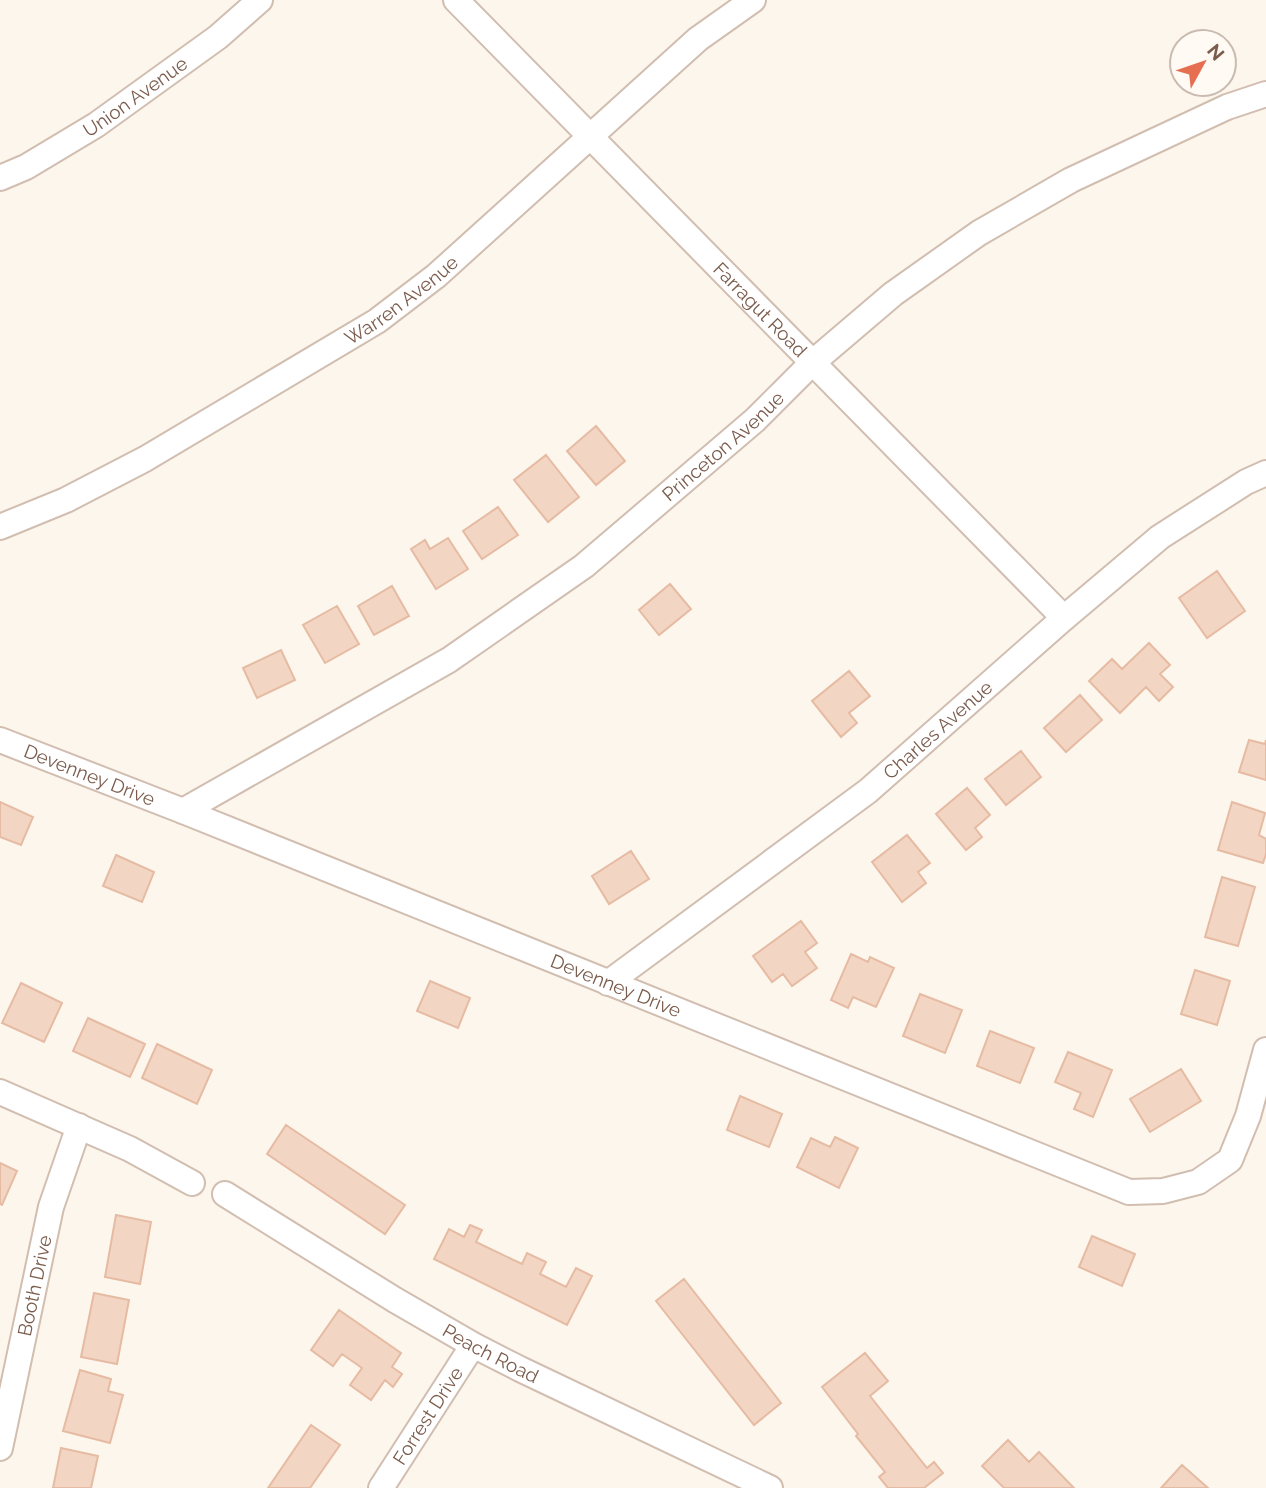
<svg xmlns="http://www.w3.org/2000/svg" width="1266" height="1488" viewBox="0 0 1266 1488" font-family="Raleway,sans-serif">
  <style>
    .building { fill: #f3d5c3; stroke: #e6bba3; stroke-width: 2 }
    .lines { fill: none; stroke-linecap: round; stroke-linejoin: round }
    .street-casing { stroke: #d1beb0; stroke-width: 28 }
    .street { stroke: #fff; stroke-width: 24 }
    .labels { text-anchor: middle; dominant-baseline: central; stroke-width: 6; stroke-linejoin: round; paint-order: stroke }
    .street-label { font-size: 19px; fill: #7a5c4d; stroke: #fffaf3 }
  </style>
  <rect width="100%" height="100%" fill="#fdf6ec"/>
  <path class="building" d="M596,426l29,35 -29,24 -29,-34z
    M546,455l33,42 -31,25 -34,-42z
    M498,507l20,28 -36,24 -19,-28z
    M448,538l20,31 -32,20 -25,-40 14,-9 5,9z
    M1217,571l28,40 -38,27 -28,-40z
    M670,584l21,25 -32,26 -20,-25z
    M392,586l17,30 -35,19 -16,-29z
    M337,606l22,38 -34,19 -22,-38z
    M1149,643l21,22 -10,9 13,13 -14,14 -13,-14 -26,26 -31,-32 23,-22 10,10z
    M281,650l14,30 -38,18 -14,-30z
    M849,671l21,25 -21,17 8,10 -16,14 -29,-36z
    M1080,695l22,25 -36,32 -22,-24z
    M1249,740l16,4 1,-4v40l-27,-8z
    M1021,751l20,26 -35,28 -21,-26z
    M967,788l23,27 -15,13 7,9 -16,13 -30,-36z
    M0,802l33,15 -12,28 -21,-8z
    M1232,802l33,11 -6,22 7,4v15l-3,9 -45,-13z
    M907,835l23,28 -12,9 8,11 -24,19 -30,-40z
    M631,851l18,28 -40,25 -17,-28z
    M116,855l38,17 -12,30 -39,-16z
    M1222,877l33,10 -17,59 -33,-9z
    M801,921l16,22 -12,9 12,16 -25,18 -9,-12 -11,8 -19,-26z
    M851,954l17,8 2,-5 24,11 -18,39 -23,-10 -5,11 -17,-8z
    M1195,970l35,11 -13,44 -36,-11z
    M430,981l40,17 -12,30 -41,-17z
    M21,983l41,20 -18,39 -42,-19z
    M920,994l42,16 -17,43 -42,-17z
    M88,1018l57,26 -15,33 -57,-26z
    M990,1031l44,17 -14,35 -43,-17z
    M157,1044l55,26 -15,34 -55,-26z
    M1068,1052l44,18 -19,47 -19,-8 7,-16 -26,-11z
    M1181,1069l20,32 -51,31 -20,-33z
    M740,1096l42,18 -13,33 -42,-17z
    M286,1125l119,80 -20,29 -118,-80z
    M835,1137l23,11 -19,40 -42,-21 14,-29 19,9z
    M0,1163l17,8 -15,34 -2,-1z
    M116,1215l35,7 -11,62 -35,-7z
    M470,1225l12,5 -6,12 46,22 5,-11 19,9 -6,12 26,13 10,-19 16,8 -25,49 -133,-66 15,-30 15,8z
    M1092,1236l43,18 -13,32 -43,-19z
    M684,1279l97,124 -27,22 -98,-124z
    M94,1293l35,7 -12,64 -36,-7z
    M339,1310l62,43 -9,14 10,7 -9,13 -8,-7 -14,20 -21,-15 12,-17 -20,-14 -9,12 -22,-16z
    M865,1353l23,28 -18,15 57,72 7,-6 9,11 -19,15h-36l-9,-11 6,-5 -29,-36 2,-2 -36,-47z
    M80,1370l31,9 -3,12 15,4 -13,48 -47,-12z
    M311,1425l29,20 -30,43h-42z
    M1008,1440l21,22 10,-10 35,36h-70l-22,-22z
    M61,1448l37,8 -7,32h-38z
    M1182,1465l26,23h-47z"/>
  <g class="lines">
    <g class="street-casing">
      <g id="street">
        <path id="s1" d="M456,0l608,618"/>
        <path id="s2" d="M0,178l26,-11 70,-42 122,-88 42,-37"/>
        <path id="s3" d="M0,527l66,-27 79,-41 232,-138 59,-45 262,-237 55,-39"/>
        <path id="s4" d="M0,740l183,71 946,381 34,-1 35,-9 32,-22 18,-44 18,-66"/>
        <path id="s5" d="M183,811l266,-151 135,-94 171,-146 57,-57 81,-69 86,-61 92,-53 156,-73 39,-13"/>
        <path id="s6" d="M608,983l260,-192 196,-173 96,-81 86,-55 20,-9"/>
        <path d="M0,1092l130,57 62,34"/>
        <path id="s7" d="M225,1194l170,106 78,45 47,24 250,119"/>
        <path id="s8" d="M0,1448l51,-241 28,-81"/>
        <path id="s9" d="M381,1488l92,-143"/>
      </g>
    </g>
    <use href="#street" class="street"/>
  </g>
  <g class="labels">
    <g class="street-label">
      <text stroke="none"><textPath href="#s2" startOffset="158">Union Avenue</textPath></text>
      <text stroke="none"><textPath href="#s3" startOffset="462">Warren Avenue</textPath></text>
      <text stroke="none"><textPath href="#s1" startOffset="434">Farragut Road</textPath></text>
      <text stroke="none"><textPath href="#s5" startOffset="654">Princeton Avenue</textPath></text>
      <text stroke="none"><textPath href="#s6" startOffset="416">Charles Avenue</textPath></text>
      <text stroke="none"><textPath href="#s4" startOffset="96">Devenney Drive</textPath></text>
      <text stroke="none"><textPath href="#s4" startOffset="663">Devenney Drive</textPath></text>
      <text stroke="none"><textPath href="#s8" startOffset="166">Booth Drive</textPath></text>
      <text stroke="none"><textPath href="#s7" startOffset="310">Peach Road</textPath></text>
      <text stroke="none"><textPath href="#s9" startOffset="86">Forrest Drive</textPath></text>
    </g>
  </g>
  <g transform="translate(1203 63) rotate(50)"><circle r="33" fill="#fffaf3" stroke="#cabbb1" stroke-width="2"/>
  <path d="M0-5L12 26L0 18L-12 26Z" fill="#e76f51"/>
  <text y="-10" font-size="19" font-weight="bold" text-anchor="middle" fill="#7a5c4d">N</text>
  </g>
</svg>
